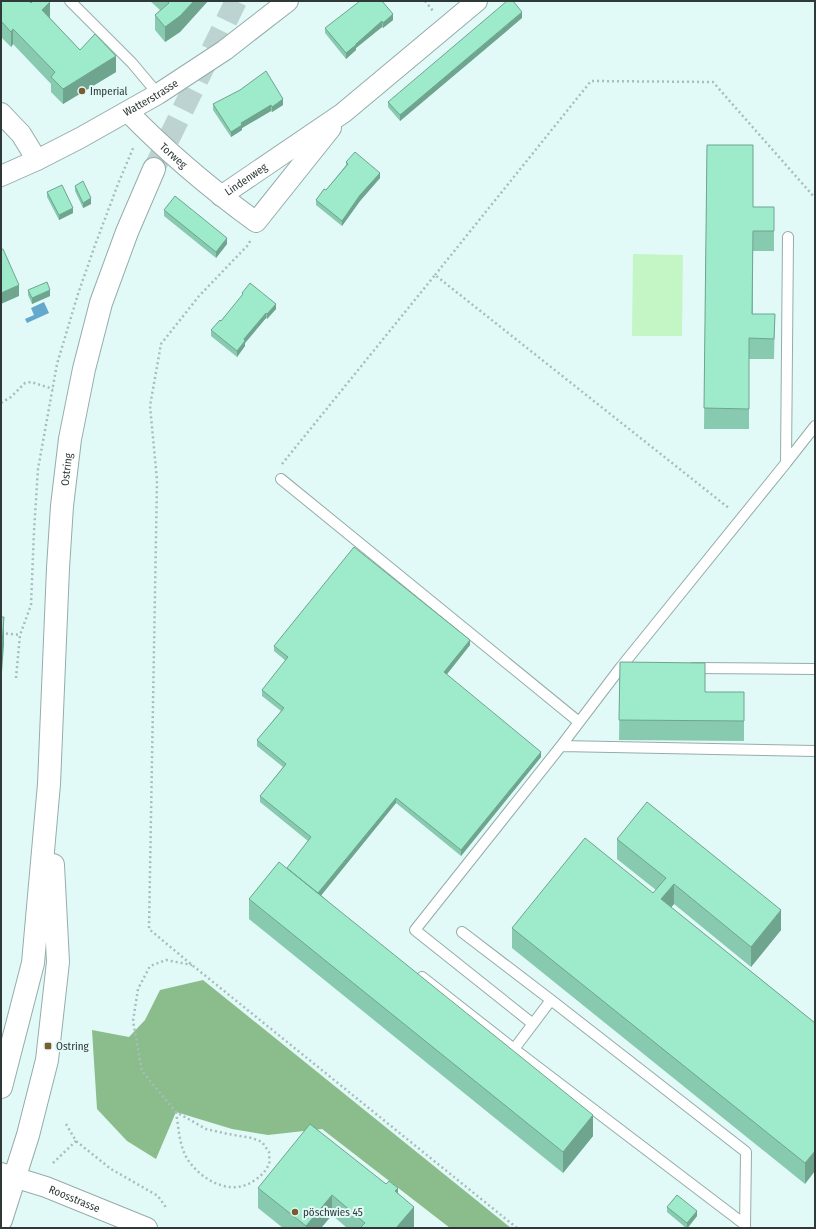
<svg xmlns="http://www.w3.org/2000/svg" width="816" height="1229" viewBox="0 0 816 1229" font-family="'Fira Sans Condensed',sans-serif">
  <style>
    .green { fill: #c4f5c4 }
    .forest { fill: #8abd8b }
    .water { fill: #65a8ce }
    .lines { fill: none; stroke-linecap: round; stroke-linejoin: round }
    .secondary-tunnel { stroke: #bdd3d2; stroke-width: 22; stroke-dasharray: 22 11; stroke-linecap: butt }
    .lane-casing { stroke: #95acaa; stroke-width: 12 }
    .street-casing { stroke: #95acaa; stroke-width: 22 }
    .secondary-casing { stroke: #95acaa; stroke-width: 24 }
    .path { stroke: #a8bcba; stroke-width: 2.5; stroke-dasharray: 2 3; stroke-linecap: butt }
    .lane { stroke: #fff; stroke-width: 10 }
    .street { stroke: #fff; stroke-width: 20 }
    .secondary { stroke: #fff; stroke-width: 22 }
    .wall { fill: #88caaf }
    .shaded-wall { fill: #6fa48f }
    .building { fill: #9eebcc; stroke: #6fa48f }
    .poi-dot { fill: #795d30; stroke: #e1faf8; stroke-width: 1.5 }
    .labels { text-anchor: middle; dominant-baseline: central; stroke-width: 4; stroke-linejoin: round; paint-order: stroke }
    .poi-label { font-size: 11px; fill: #2f3938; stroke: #e1faf8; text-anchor: start }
    .street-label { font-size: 11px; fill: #2f3938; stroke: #e1faf8 }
  </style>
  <rect width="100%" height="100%" fill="#e1faf8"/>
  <path class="green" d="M633,254l50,1 -1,81h-50z"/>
  <path class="forest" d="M203,980l308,248h-61l-128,-99 -54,6 -36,-6 -56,-17 -20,47 -29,-18 -30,-32 -5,-79 37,7 16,-17 15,-30z"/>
  <path class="water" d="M44,302l5,11 -22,10 -2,-4 9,-4 -3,-7z"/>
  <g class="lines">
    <path class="secondary-tunnel" d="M154,169l82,-168"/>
    <g class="lane-casing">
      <path id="lane" d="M70,1l62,62 26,31
        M786,463l29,-37
        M281,479l298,243
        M693,668l122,1
        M561,746l254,5
        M462,932l89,68
        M422,977l92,72
        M533,1024l-118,-94 146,-184 60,-79 165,-204 2,-226
        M744,1224l-230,-175 37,-49 195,152 -1,76"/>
    </g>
    <g class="street-casing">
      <g id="street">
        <path id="s1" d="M128,112c39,40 83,77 128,110l75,-94"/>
        <path d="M1,113l20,21 16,26"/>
        <path id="s2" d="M1,176l36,-16 43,-22 78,-44 67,-44 63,-49"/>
        <path id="s3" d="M221,196l122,-83 134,-112"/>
        <path id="s4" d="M1,1173l45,14 101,41"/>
      </g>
    </g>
    <g class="secondary-casing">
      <g id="secondary">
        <path id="s5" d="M1,1087l32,-124 16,-179 9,-216 4,-62 8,-67 14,-70 17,-66 26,-71 27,-63"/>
        <path d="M1,1220l27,-85 19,-75 11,-98 -5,-97"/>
      </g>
    </g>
    <path class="path" d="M425,1l8,10
      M250,241l-1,3 -50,52 -38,48 -11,62 7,74 -8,449 43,36 325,263
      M435,275l156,-194 122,1 102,116
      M1,403l10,-6 14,-14 6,-1 22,7
      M282,464l153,-189 295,234
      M1,633l19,2
      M16,678l4,-43 11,-30 3,-74 4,-62 19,-105 21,-70 16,-46 24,-64 16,-38
      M176,1112c3,17 3,38 15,52 15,19 43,32 64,16 6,-4 11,-9 14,-16 1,-3 0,-8 0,-12l-7,-10 -10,-4 -24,-4 -22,-5 -30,-17 -34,-41 -9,-50 5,-32 12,-23 16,-6 26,5
      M66,1124l10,17 35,28 47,27 9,13
      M53,1163l23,-22"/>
    <use href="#lane" class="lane"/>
    <use href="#street" class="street"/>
    <use href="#secondary" class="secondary"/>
  </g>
  <path class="wall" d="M1,1l49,17 30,32 36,22 -53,32 -12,-12v-8l-38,-40 -2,3 -10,-10z
    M150,1h58l-28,31 -15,10 -10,-12v-15l5,-5z
    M522,18l-122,103 -12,-14v-5z
    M393,20l-10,8 -1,-1 -26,21v2l-10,9 -21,-26v-5z
    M213,104l70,1 -11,7 -1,-1 -29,17v2l-11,7 -18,-27z
    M707,145l46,62h21v44h-21v63h22l-1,45h-25v70h-45z
    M346,162l34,16 -20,23 -18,25 -26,-21v-5l10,-10 20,-25z
    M75,186l16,18 -8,4 -8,-17z
    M47,192l26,21 -14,7 -12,-23z
    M164,210l63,34 -11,14 -52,-42z
    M28,290l22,6 -18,8 -4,-9z
    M242,293l34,16 -9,10 -1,-1 -21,25v3l-8,11 -26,-21v-6l10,-9 21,-25z
    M470,645l-24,30 95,82 -80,99 -65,-53 -75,92 272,241 -30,37 -314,-254v-20l38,-31 21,-27 -48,-39v-6l23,-29 -26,-21v-6l24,-29 -19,-15v-6l24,-29 -12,-10v-5z
    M620,662l85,30h39v49l-125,-1z
    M617,839l164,91 -30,37 -77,-63 -3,3 144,116 -10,161 -293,-236v-20l141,-35 3,-3 -39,-31z
    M258,1188l140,5 16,34 -1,1h-66l-15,-13 -11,13h-38l-25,-20z
    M667,1207l30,9 -9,12h-2l-19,-16z"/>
  <path class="shaded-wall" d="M194,1h14l-28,31 -15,10v-15z
    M50,2v16l-8,8v-16z
    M522,12v6l-122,103v-6z
    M393,14v6l-10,8v-5z
    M382,21v6l-26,21v2l-10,9v-6l10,-9z
    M13,29v15l-2,3v-15z
    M116,56v16l-53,32v-15z
    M283,99v6l-11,7v-5z
    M271,105v6l-29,17v2l-11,7v-5l10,-9z
    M380,173v5l-20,23 -18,25v-5l18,-26z
    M91,198v6l-8,4v-5z
    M73,208v5l-14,7v-5z
    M227,238v6l-11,14v-6z
    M19,285v11l-18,8v-11z
    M50,290v6l-18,8v-6z
    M276,304v5l-9,10v-5z
    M266,313v5l-21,25v3l-8,11v-6l7,-12z
    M4,617v28l-3,41v-28z
    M470,640v5l-26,33v-6z
    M541,752v5l-80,99v-6z
    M396,798v5l-85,105v-6z
    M674,884v20l-13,16v-21z
    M781,910v20l-30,37v-20z
    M593,1115v21l-30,37v-21z
    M815,1151v20l-10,13v-21z
    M398,1188v20l-3,-17z
    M332,1195v20l-11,13h-15v-2z
    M414,1207v20l-1,1h-17z
    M697,1211v5l-10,12v-5z"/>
  <path class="building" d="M1,1h28l2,2 2,-2h15l2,1 -8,8 38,40 15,-16 21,22 -53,33 -12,-12 4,-5 -42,-43 -2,3 -10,-11z
    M167,1h27l-14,15 -15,11 -10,-12 14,-12z
    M360,1h22l11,13 -10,9 -1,-2 -26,23v1l-10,8 -21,-25z
    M507,1h6l9,11 -122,103 -12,-13z
    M266,71l17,28 -11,8 -1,-2 -30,18 1,2 -11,7 -18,-28 27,-14z
    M707,145h46v62h21v24h-21l-1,83h23l-1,25 -25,-1v71l-45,-1z
    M355,152l25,21 -20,22 -18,26 -26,-21 8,-11 2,1 22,-26 -2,-2z
    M83,181l8,17 -8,5 -8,-17z
    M62,185l11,23 -14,7 -12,-23z
    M175,196l52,42 -11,14 -52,-42z
    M1,249h2l16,36 -18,8z
    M47,282l3,8 -18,8 -4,-8z
    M250,283l26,21 -9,10 -1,-1 -22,26 1,2 -8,10 -26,-21 9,-10 1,1 22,-27 -1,-1z
    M354,547l116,93 -26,32 97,80 -80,98 -65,-52 -78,95 -31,-25 24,-31 -51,-41 26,-32 -29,-24 27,-32 -22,-18 26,-33 -14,-11z
    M1,617h3l-3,41z
    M620,662l85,1v29h39v29l-125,-1z
    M647,802l134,108 -30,37 -77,-63 -13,15 154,124v128l-10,12 -293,-235 73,-90 68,55 13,-15 -49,-39z
    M279,862l314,253 -30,37 -314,-253z
    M310,1124l76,60 3,-3 9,7 -3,3 19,16 -18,21h-36l5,-5 -33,-28 -26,31 -48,-38z
    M677,1195l20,16 -10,12 -20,-16z"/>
  <g class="poi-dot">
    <circle cx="82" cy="91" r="4"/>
    <rect x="44" y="1042" width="8" height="8" rx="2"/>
    <circle cx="295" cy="1212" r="4"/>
  </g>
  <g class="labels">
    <g class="poi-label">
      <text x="90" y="91">Imperial</text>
      <text x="56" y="1046">Ostring</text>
      <text x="303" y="1212">pöschwies 45</text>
    </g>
    <g class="street-label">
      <text stroke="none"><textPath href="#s2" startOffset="169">Watterstrasse</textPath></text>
      <text stroke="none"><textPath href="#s1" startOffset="63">Torweg</textPath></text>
      <text stroke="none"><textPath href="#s3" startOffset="30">Lindenweg</textPath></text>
      <text stroke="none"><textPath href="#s5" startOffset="623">Ostring</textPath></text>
      <text stroke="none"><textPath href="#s4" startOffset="78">Roosstrasse</textPath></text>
    </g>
  </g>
  <rect width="816" height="1229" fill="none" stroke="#2f3938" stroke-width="4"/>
</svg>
